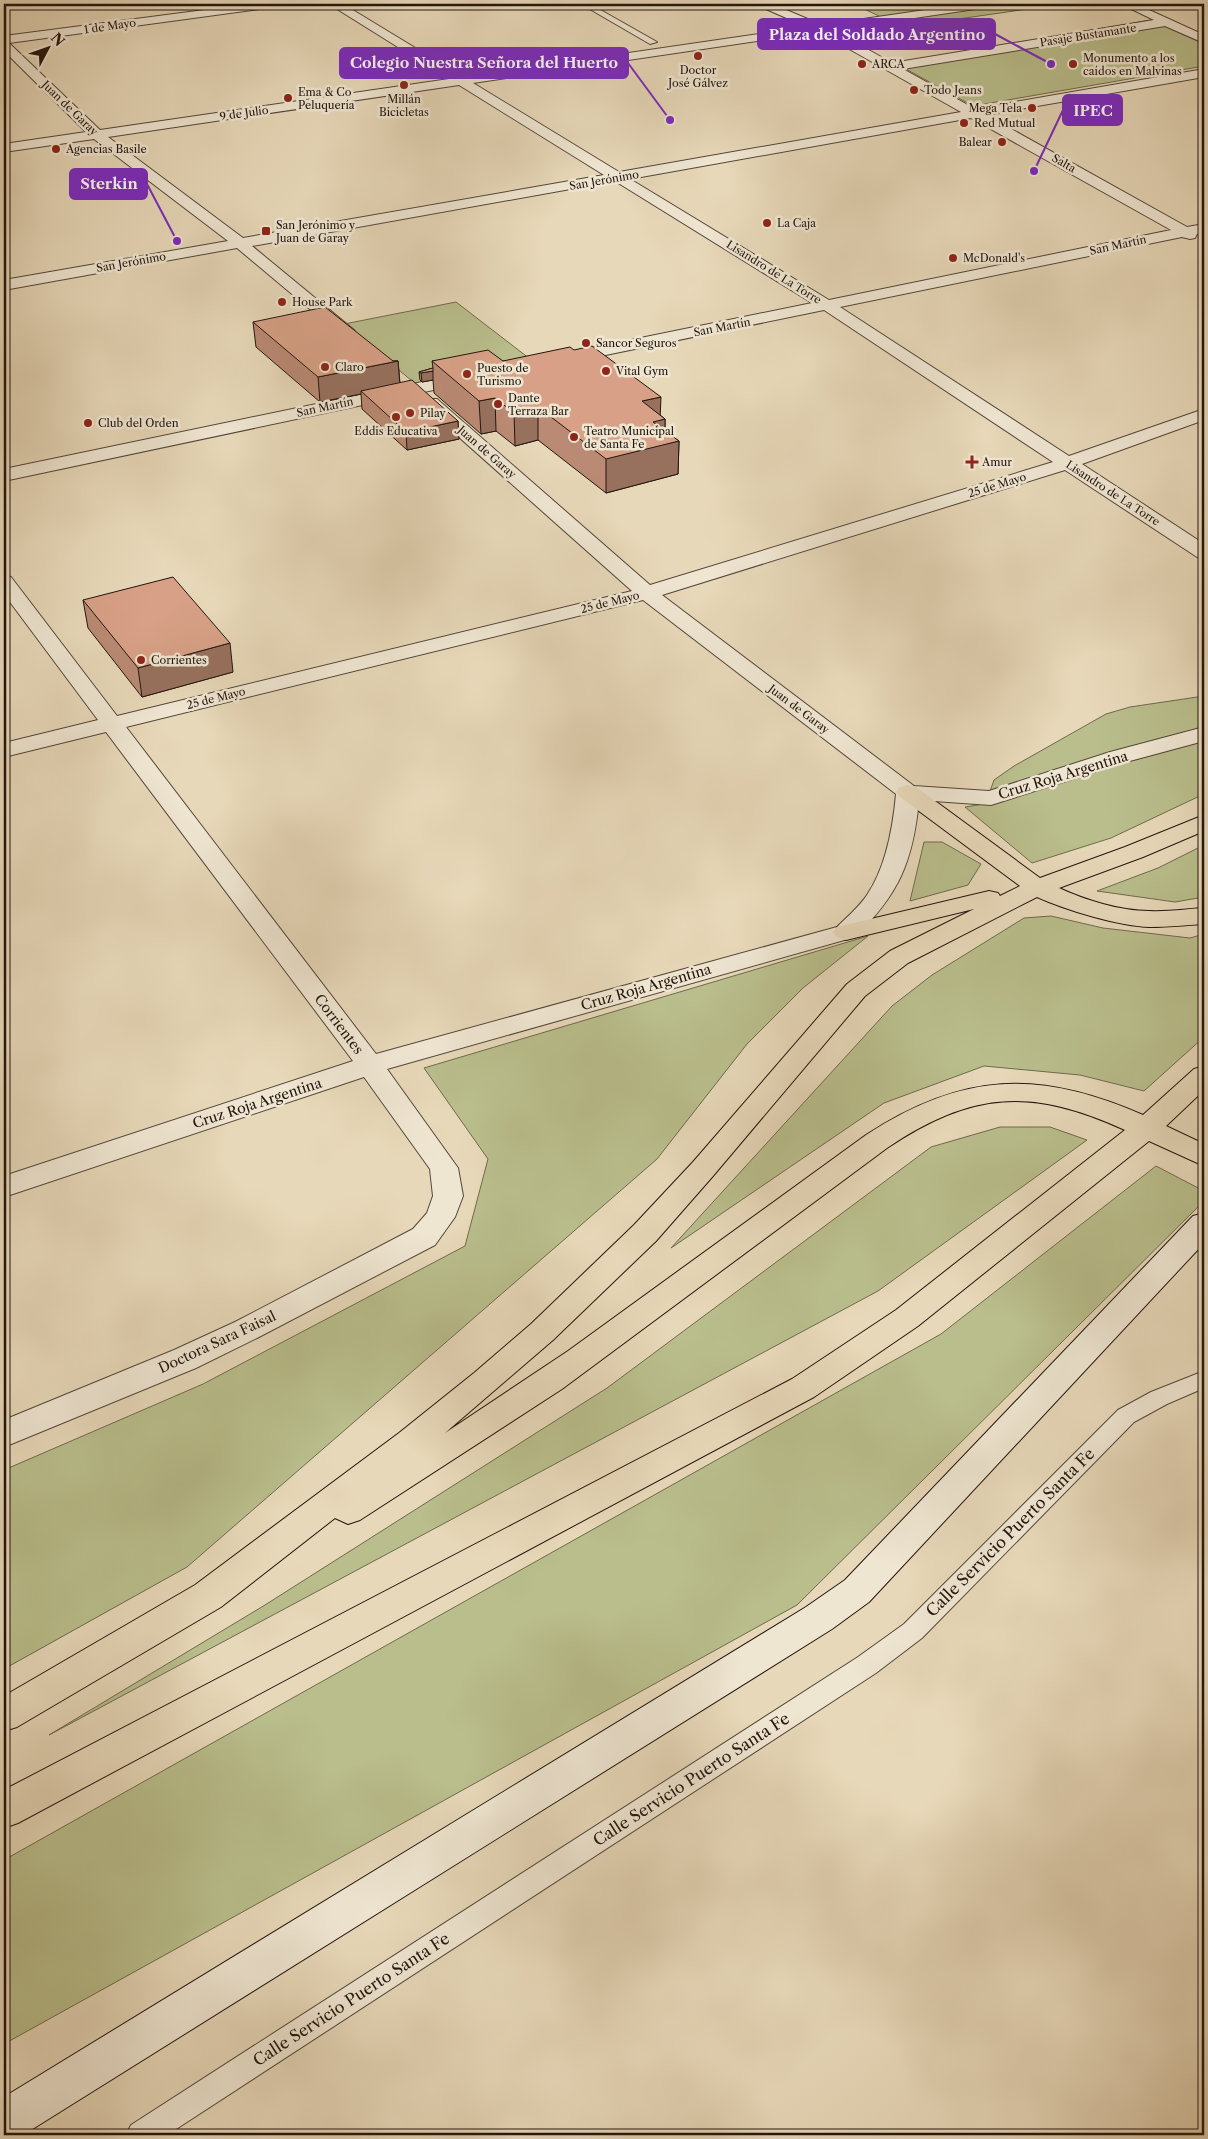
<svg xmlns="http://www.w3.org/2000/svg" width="1208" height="2139" viewBox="0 0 1208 2139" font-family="'Libre Caslon Text',serif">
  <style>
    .green { fill: #b9be8c; stroke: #6e6a4d }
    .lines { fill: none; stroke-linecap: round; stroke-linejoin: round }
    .lane-casing { stroke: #544639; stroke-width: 2 }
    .street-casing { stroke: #544639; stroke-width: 2 }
    .secondary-casing { stroke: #23150e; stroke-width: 2 }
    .highway-casing { stroke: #23150e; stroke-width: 2 }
    .lane { fill: #efe6d2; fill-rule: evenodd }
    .street { fill: #efe6d2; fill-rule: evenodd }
    .secondary { fill: #efe6d2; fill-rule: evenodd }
    .highway { fill: #e7d8b9; fill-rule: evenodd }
    .wall { fill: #ba8a74; stroke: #23150e }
    .shaded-wall { fill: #97715e; stroke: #23150e }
    .building { fill: #d8a187; stroke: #23150e }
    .poi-dot { fill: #8f2418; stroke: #efe6d2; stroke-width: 2 }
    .labels { text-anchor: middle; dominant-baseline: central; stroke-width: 5; stroke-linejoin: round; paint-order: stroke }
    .far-street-label { font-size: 11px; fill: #23150e; stroke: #efe6d2 }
    .far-poi-label { font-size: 11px; fill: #23150e; stroke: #efe6d2; text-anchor: start }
    .street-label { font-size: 14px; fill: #23150e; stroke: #efe6d2 }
    .near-street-label { font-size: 16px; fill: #23150e; stroke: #efe6d2 }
    .leader { fill: none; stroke: #7b2cbf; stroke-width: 2 }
    .callout-dot { fill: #7b2cbf; stroke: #efe6d2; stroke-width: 2 }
    .callout { fill: #7b2cbf; stroke: #7b2cbf; stroke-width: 2 }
    .callout-label { font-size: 15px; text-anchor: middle; font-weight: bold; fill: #fff }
  </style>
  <rect width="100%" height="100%" fill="#e7d8b9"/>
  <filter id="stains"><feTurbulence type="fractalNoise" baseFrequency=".004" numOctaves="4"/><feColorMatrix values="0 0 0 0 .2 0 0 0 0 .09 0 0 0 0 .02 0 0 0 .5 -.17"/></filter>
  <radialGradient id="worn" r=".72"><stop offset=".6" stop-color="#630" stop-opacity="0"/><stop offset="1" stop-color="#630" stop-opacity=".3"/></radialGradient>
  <path class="green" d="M884,4h132l12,5 -126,18 -42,-20z
    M1151,20l53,24v22l-231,40 -78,-43z
    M456,302l78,60 -116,24 -74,-62z
    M1204,696v31l-215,67 5,-14 20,-14 92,-52 24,-7z
    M1204,741v53l-93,44 -79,25 -67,-56 31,-5 127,-39z
    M924,842h18l39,22 -13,21 -58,16z
    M1204,845v52l-29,5 -78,-11 61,-23z
    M1051,916l52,12 87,10 14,-4v103l-60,54 -64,-16 -96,-9 -100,37 -213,145 221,-242 40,-31 92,-57z
    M868,936l-65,52 -56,56 -90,115 -470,408 -183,102v-199l199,-86 262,-138 23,-87 -64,-91z
    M1000,1127h50l37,13 -209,151 -829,444 216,-130 342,-217 324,-241z
    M1156,1166l48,25v10l-407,404 -793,439v-184l937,-526z"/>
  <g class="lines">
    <g class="lane-casing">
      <path id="lane" d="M581,4h9l67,38 -7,2z
        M1204,1371v17l-37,16 -33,18 -212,216 -46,35 -709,462h-41l5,-10 727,-468 46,-33 214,-214 33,-18z"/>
    </g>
    <g class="street-casing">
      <path id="street" d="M251,4h30l-6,3 -266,36 91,87 349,-51 -120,-75h14l120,73 344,-50 -48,-21 -2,-2h15l50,21 145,-21h28l-6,3 -156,23 59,33 262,-43 -33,-16h15l68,31v8l-39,-17 -262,43 72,40 229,-40v8l-218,38 201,112 17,-3v8l-7,2 -2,4 -5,1 -8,-2 -342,70 229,149 135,-47v11l-122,44 122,80v15l-7,-2 -132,-87 -403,125 252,191 75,5 121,-39 94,-25v14l-78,21 -135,43 -72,-5c-6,62 -20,94 -64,137l-468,132 71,99 5,28 -8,21 -20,28 -178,93 -61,30 -192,79v-27l170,-70 61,-28 178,-93 14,-16 6,-17 -3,-27 -66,-92 -360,120v-21l349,-115 -247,-329 -102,25v-14l94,-23 -94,-126v-19l7,2 106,139 515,-125 -207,-184 -3,-4 3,-4h12l213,186 403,-123 -229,-152 -262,54 -6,-1 -2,-4 2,-4 6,-1 250,-51 -197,-122 -363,65 102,84 2,3 -2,3h-12l-105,-88 -233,42v-10l224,-39 -134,-102 -90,13v-8l82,-12 -82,-81v-15zM819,32l142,80 -342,60 -146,-89zM459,85l145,90 -361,63 -135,-101zM971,118l200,112 -342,70 -199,-121zM643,600l253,194c-3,33 -10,73 -29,101 -8,12 -20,22 -30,32l-461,127 -250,-327z
        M470,372l6,1 3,4 -3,4 -472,100v-12z"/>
    </g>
    <g class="secondary-casing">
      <path id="secondary" d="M1204,1213v30l-335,359 -37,27 -809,506h-19v-38l802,-490 39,-27 348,-364z"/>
    </g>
    <g class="highway-casing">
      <path id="highway" d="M908,785l8,2 124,91 85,-31 79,-32v16l-61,26 -84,31c26,12 61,23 90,23 18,1 37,-2 55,-3v16c-18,1 -36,3 -54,3 -32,-1 -84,-17 -113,-30l-129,66 -43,33 -152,180 -57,65 -103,99 -108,93 123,-82 298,-216c96,-63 173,-66 277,-20l51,-46 10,-3v24l-38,36 38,18v22l-55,-25 -231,185 -104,71 -796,426 -14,5v-38l788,-411 104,-69 229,-180c-94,-43 -153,-39 -238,18l-325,241 -202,131 -12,4 -13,-6 -114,89 -204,120 -13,4v-35l191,-111 204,-152 75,-60 57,-49 103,-99 59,-63 154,-178 43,-33 84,-42 -128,31 -9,-3 -4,-5 4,-5 152,-36 9,2 2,3 20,-10 -120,-89 -4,-5 4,-5z"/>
    </g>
    <use href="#lane" class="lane"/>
    <use href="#street" class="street"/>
    <use href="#secondary" class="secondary"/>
    <use href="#highway" class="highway"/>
  </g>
  <path class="wall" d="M253,322l140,39h5l2,22 58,38 1,18 -52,11 -45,-41 -1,-15 -41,8 -64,-55z
    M432,361h71l157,54 5,4v12l14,10 -1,33 -72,19 -68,-53 -23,6 -19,-15 -15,3 -47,-41 -1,-13 -11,2 -2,-2 -1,-8 14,-4z
    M83,600l150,72 -91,25 -54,-69z"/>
  <path class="shaded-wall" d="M398,361l2,25 -39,5v3l-41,8 -2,-25z
    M433,371v9l-11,2 -1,-9z
    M661,397l-1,23 5,-1v25l14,-3 -1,33 -72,19v-34l36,-58z
    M495,398l1,33 -15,3 -2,-33z
    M538,407v33l-23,6 -1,-33z
    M458,421l1,18 -52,11 -1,-18z
    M230,643l3,29 -91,25 -4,-29z"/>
  <path class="building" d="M325,307l68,54h5l-80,16 -65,-55z
    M592,346l69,51 -19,4 23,18 -12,3 26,19 -73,18 -68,-52 -24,6 -19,-15 -16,3 -47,-40 56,-11 15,11 67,-14 4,3z
    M433,368v3l-12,2 -2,-1z
    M412,380l46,41 -52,11 -45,-41z
    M173,577l57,66 -92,25 -55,-68z"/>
  <g class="poi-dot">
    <circle cx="698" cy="56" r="5"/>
    <circle cx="862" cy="64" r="5"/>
    <circle cx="1073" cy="64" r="5"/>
    <circle cx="404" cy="85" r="5"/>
    <circle cx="914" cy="90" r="5"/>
    <circle cx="288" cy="98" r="5"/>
    <circle cx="1032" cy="108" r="5"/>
    <circle cx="964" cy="123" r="5"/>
    <circle cx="1002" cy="142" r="5"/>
    <circle cx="56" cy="149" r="5"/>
    <circle cx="767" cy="223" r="5"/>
    <rect x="261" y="226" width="10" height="10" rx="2.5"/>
    <circle cx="953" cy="258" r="5"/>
    <circle cx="282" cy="302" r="5"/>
    <circle cx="586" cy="343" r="5"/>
    <circle cx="325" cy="367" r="5"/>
    <circle cx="606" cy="371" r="5"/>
    <circle cx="467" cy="374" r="5"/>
    <circle cx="498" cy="404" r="5"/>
    <circle cx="410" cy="413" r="5"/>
    <circle cx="396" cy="417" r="5"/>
    <circle cx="88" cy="423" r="5"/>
    <circle cx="574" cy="437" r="5"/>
    <path d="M969.5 454.5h5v5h5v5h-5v5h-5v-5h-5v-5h5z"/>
    <circle cx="141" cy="660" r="5"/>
  </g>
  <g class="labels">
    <g class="far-street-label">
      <text transform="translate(110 26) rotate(-8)">1 de Mayo</text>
      <text transform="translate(1088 35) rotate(-9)">Pasaje Bustamante</text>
      <text transform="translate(70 108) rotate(44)">Juan de Garay</text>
      <text transform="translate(244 113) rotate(-8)">9 de Julio</text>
      <text transform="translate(1064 163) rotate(30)">Salta</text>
      <text transform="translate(604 180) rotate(-10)">San Jerónimo</text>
      <text transform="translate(1118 245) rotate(-12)">San Martín</text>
      <text transform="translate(131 262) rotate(-10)">San Jerónimo</text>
      <text transform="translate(774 272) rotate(32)">Lisandro de La Torre</text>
      <text transform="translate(722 327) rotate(-11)">San Martín</text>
      <text transform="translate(325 407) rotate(-12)">San Martín</text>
      <text transform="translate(487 452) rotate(41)">Juan de Garay</text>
      <text transform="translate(997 485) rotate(-17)">25 de Mayo</text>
      <text transform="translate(1113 493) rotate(33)">Lisandro de La Torre</text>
      <text transform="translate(610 602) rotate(-14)">25 de Mayo</text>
      <text transform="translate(216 698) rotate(-14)">25 de Mayo</text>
      <text transform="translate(799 709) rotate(37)">Juan de Garay</text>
    </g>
    <g class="far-poi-label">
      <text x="1083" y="58">Monumento a los<tspan x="1083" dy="13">caídos en Malvinas</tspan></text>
      <text x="872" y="64">ARCA</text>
      <text x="698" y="70" text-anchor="middle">Doctor<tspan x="698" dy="13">José Gálvez</tspan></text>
      <text x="924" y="90">Todo Jeans</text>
      <text x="298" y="92">Ema &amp; Co<tspan x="298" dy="13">Peluquería</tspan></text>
      <text x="404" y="99" text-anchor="middle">Millán<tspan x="404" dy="13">Bicicletas</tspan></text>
      <text x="1022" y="108" text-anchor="end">Mega Tela</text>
      <text x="974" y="123">Red Mutual</text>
      <text x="992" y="142" text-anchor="end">Balear</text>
      <text x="66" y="149">Agencias Basile</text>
      <text x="777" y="223">La Caja</text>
      <text x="276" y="225">San Jerónimo y<tspan x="276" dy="13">Juan de Garay</tspan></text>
      <text x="963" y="258">McDonald's</text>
      <text x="292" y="302">House Park</text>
      <text x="596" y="343">Sancor Seguros</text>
      <text x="335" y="367">Claro</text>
      <text x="477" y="368">Puesto de<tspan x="477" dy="13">Turismo</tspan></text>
      <text x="616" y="371">Vital Gym</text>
      <text x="508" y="398">Dante<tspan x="508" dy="13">Terraza Bar</tspan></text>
      <text x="420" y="413">Pilay</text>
      <text x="98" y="423">Club del Orden</text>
      <text x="396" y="431" text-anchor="middle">Eddis Educativa</text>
      <text x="584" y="431">Teatro Municipal<tspan x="584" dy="13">de Santa Fe</tspan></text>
      <text x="982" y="462">Amur</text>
      <text x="151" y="660">Corrientes</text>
    </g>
    <g class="street-label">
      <text transform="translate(1063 775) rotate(-17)">Cruz Roja Argentina</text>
      <text transform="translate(646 987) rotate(-16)">Cruz Roja Argentina</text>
      <text transform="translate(339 1024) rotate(53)">Corrientes</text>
      <text transform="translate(257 1103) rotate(-18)">Cruz Roja Argentina</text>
      <text transform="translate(217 1342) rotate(-25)">Doctora Sara Faisal</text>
    </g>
    <g class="near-street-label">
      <text transform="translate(1010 1532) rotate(-45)">Calle Servicio Puerto Santa Fe</text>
      <text transform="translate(691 1779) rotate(-33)">Calle Servicio Puerto Santa Fe</text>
      <text transform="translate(351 1999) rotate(-33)">Calle Servicio Puerto Santa Fe</text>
    </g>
  </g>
  <path class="leader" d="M1051 64L995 34M670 120L628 63M1034 171L1063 110M177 241L147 184"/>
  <g class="callout-dot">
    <circle cx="1051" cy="64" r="5"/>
    <circle cx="670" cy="120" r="5"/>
    <circle cx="1034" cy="171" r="5"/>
    <circle cx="177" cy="241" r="5"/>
  </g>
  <g class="callout">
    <rect x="758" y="19" width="237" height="30" rx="5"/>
    <rect x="340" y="48" width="288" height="30" rx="5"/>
    <rect x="1063" y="95" width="59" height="30" rx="5"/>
    <rect x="70" y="169" width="77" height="30" rx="5"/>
  </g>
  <g class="callout-label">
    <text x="877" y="40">Plaza del Soldado Argentino</text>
    <text x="484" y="68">Colegio Nuestra Señora del Huerto</text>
    <text x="1093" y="116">IPEC</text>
    <text x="109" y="189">Sterkin</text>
  </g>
  <rect width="1208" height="2139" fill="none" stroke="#e7d8b9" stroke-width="20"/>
  <rect x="5" y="5" width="1198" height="2129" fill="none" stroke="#23150e" stroke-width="2.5"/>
  <rect x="10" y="10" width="1188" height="2119" fill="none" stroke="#23150e"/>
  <g transform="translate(48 48) rotate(49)" stroke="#efe6d2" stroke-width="4" paint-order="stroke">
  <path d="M0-4L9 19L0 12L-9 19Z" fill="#23150e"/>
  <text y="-8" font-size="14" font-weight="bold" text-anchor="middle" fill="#23150e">N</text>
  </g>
  <rect width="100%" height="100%" filter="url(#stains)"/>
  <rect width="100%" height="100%" fill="url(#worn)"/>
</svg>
